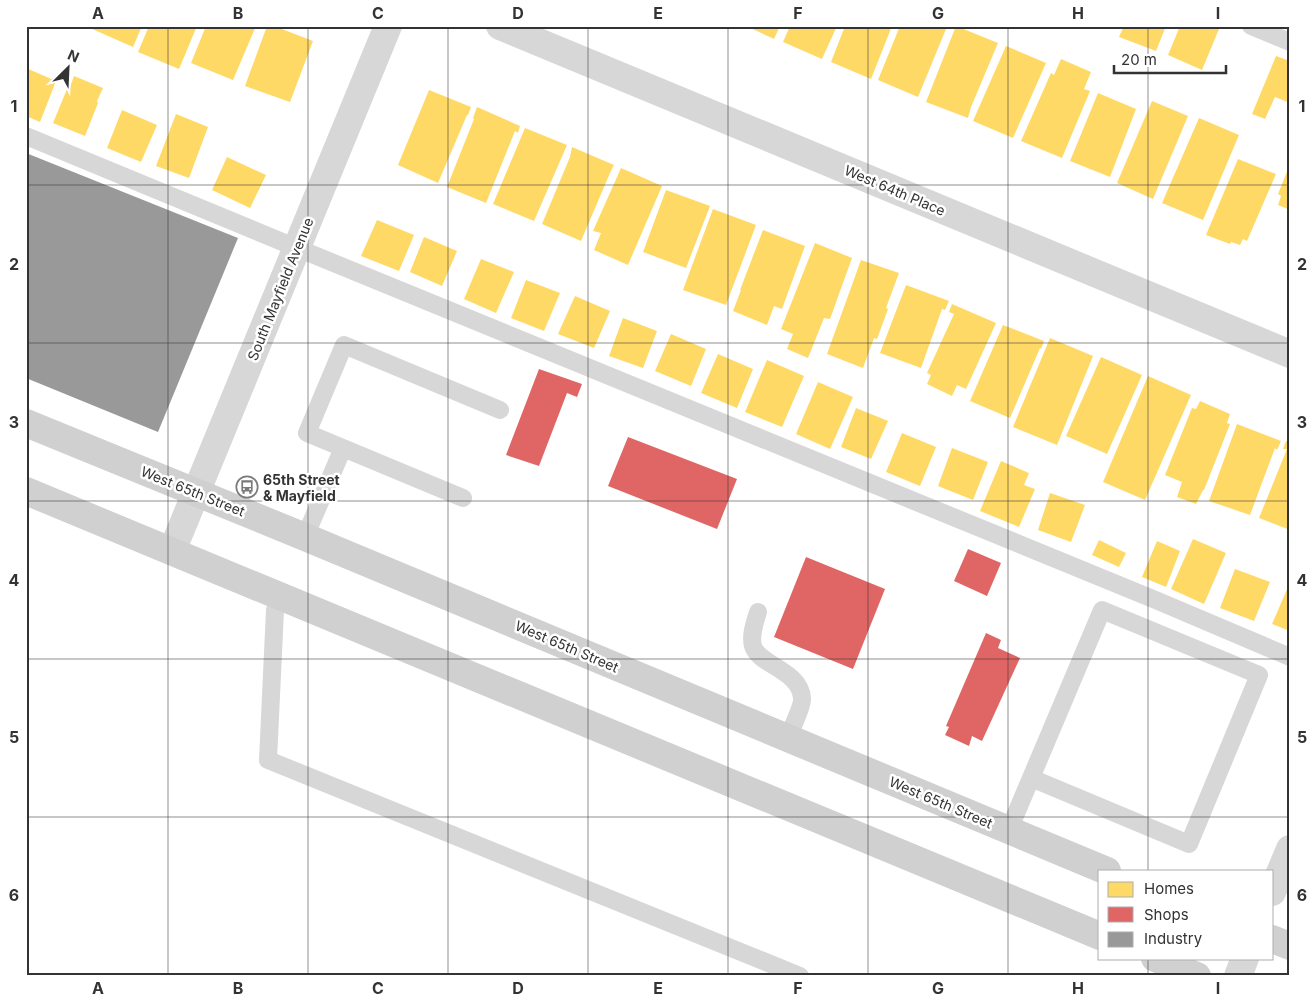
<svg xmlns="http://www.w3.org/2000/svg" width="1316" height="1002" viewBox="0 0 1316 1002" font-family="Inter,sans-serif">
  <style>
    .homes { fill: #ffd966 }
    .shops { fill: #e06666 }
    .industry { fill: #999 }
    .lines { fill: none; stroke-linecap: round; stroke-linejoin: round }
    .lane { stroke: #d7d7d7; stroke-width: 18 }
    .street { stroke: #d7d7d7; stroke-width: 28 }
    .secondary { stroke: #d0d0d0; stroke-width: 28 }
    .grid { fill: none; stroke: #333; stroke-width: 1; stroke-opacity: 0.55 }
    .labels { text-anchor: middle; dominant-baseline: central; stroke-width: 5; stroke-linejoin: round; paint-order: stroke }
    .street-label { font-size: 14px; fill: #333; stroke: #fff }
    .poi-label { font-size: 14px; font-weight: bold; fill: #333; stroke: #fff; text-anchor: start }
    .neatline { fill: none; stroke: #333; stroke-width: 2 }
    .grid-label { font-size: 16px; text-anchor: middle; font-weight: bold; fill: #333 }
  </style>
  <rect width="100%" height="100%" fill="#fff"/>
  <path class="homes" d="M91,26h51l-9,21 -43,-19z
    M149,26h48l-18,43 -41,-17z
    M206,26h50l-23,54 -42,-17z
    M267,26h7l39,15 -23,61 -45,-16z
    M746,26h34l-6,13z
    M790,26h47l-15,33 -39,-17z
    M845,26h47l-21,53 -40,-17z
    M900,26h39l7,3 -28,68 -40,-17z
    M956,26l42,17 -27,64 -3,11 -42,-16z
    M1124,26h42l-10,25 -37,-14z
    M1180,26h33l6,3 -17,41 -34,-15z
    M1006,46l40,17 -33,75 -40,-17z
    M1276,56l14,5v42l-15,-6 -10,22 -13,-5z
    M1061,59l30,13 -7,17 6,2 -28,67 -41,-17 30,-68 3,2z
    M26,68l30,13 -16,41 -14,-6z
    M74,76l29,12 -6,13 1,2 -13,33 -32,-13 14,-34 2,1z
    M429,90l42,17 -3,8h-1l-29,68 -40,-18z
    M1098,93l38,16 -26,68 -40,-16z
    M1152,101l36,15 -35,83 -36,-16z
    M477,107l43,19 -2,7 -3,-2 -29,72 -39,-16 27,-68 -1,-1z
    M122,110l35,15 -16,37 -34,-14z
    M176,114l32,13 -19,51 -33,-12z
    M1199,118l40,17 -36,85 -41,-17z
    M525,128l42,17 -33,76 -41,-17z
    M572,147l42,18 -4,8 -29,68 -39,-17 28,-67z
    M227,157l39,18 -16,33 -38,-18z
    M1238,159l38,15 -29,67 -4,-2 -3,6 -9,-3 -1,2 -24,-9z
    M1290,164v46l-12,-5 3,-9 -3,-2z
    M621,168l41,18 -34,79 -34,-15 7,-17 -8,-2z
    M666,190l44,16 -24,62 -43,-16z
    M713,209l43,16 -30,80 -43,-15z
    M377,220l37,15 -15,36 -38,-15z
    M763,230l42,16 -23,63 -8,-3 -7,19 -34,-14 8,-21h-1z
    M424,237l33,14 -15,35 -32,-14z
    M815,243l37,15 -22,61 -6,-1 -16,40 -21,-9 6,-15 -12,-5z
    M481,259l33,13 -18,41 -32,-14z
    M861,260l38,13 -13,35 2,1 -11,30 -3,-1 -11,30 -36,-14z
    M526,280l34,13 -16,38 -33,-13z
    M906,285l43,16 -4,9 -3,-1 -21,59 -41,-15z
    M575,296l35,15 -16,37 -36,-14z
    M952,304l44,19 -30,66 -9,-4 -5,11 -25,-12 4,-9 -4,-2 27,-59 -5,-2z
    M623,318l34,13 -14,37 -34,-12z
    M1003,325l41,16 -3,8 -1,-1 -30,70 -40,-17z
    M671,334l35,15 -15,37 -36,-15z
    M1050,338l43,18 -36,89 -44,-18z
    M718,354l35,15 -16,39 -36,-15z
    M1101,357l41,18 -35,79 -41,-18z
    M767,360l37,16 -22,51 -37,-15z
    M1148,376l43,19 -46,105 -42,-18z
    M818,382l35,15 -23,52 -34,-15z
    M1200,401l30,13 -3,9 3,1 -26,66h-1l-7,14 -19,-7 5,-15 -17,-7 27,-67 4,1z
    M856,408l32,13 -17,38 -30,-12z
    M1237,424l44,17 -4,9 -2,-2 -25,67 -41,-14z
    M902,433l34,14 -16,39 -34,-14z
    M1286,441l4,2v87l-31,-12 28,-69h-4z
    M952,448l36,14 -15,38 -35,-14z
    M1001,461l28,12 -5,12 11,4 -16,38 -39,-16z
    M1050,493l35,12 -14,37 -33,-12z
    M1193,539l33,14 -22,51 -33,-15z
    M1099,540l27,13 -7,14 -27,-12z
    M1157,541l23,10 -14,36 -24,-10z
    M1235,569l35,13 -16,39 -34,-13z
    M1288,587h2v44l-18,-7z"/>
  <path class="shops" d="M539,369l43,15 -5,13 -10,-4 -28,73 -33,-11z
    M628,437l109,42 -20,50 -109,-43z
    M968,549l33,14 -14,33 -33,-15z
    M806,557l79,32 -32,80 -79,-32z
    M986,633l15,7 -3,8 22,10 -38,83 -10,-5 -3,10 -24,-11 4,-8 -3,-1z"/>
  <path class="industry" d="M26,153l212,85 -80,194 -132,-54z"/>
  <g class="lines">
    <path class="lane" d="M1251,26l39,16
      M26,136l271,112 861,353 132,56
      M463,498l-156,-65 37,-88 156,65
      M305,537l38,-89
      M279,595l-4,15 -7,150 532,216
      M758,612c-3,10 -8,23 -5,34 5,19 47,24 49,52 1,7 -11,32 -14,40
      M1009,830l93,-220 157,65 -70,169 -158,-66"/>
    <path class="street" d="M500,26l790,328
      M172,551l216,-525
      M1272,892l18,-43
      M1238,976l7,-18"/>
    <path class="secondary" d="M26,423l279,114 802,334
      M26,491l1074,445
      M1272,939l18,7
      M1155,958l42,18"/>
  </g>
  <path class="grid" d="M168,26v950M308,26v950M448,26v950M588,26v950M728,26v950M868,26v950M1008,26v950M1148,26v845M26,185h1264M26,343h1264M26,501h1264M26,659h1264M26,817h1264M1148,958v18"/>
  <defs>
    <g id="bus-ring" transform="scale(1.125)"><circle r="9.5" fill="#fff" stroke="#7a7a7a" stroke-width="1.5"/><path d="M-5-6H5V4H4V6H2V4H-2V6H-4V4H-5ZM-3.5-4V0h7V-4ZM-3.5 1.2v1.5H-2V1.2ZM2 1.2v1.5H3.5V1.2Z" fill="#7a7a7a"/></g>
  </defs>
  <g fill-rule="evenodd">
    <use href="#bus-ring" x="247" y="487"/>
  </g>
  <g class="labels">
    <g class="street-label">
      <text transform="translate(895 190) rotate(23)">West 64th Place</text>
      <text transform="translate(280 289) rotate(-68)">South Mayfield Avenue</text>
      <text transform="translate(193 491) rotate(22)">West 65th Street</text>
      <text transform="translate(567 646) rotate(23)">West 65th Street</text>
      <text transform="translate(941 802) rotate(23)">West 65th Street</text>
    </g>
    <g class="poi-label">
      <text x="263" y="479">65th Street<tspan x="263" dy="16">&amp; Mayfield</tspan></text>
    </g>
  </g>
  <rect width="1316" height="1002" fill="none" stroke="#ffffff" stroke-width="55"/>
  <rect x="1098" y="870" width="175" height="90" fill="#ffffff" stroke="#adadad"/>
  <rect x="1108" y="882" width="25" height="15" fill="#ffd966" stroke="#adadad"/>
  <text x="1144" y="894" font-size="15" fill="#333333">Homes</text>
  <rect x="1108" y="907" width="25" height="15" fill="#e06666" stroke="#adadad"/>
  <text x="1144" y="920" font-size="15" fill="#333333">Shops</text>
  <rect x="1108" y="932" width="25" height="15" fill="#999999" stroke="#adadad"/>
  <text x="1144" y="944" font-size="15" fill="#333333">Industry</text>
  <g transform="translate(68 68) rotate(24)" stroke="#ffffff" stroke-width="4" paint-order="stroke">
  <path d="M0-4L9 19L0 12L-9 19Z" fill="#333333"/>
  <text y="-8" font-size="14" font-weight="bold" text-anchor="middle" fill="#333333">N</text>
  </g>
  <path d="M1114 65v8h112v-8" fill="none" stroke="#333333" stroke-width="2.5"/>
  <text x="1121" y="65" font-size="15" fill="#333333" stroke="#ffffff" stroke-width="4" paint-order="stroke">20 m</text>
  <rect x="28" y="28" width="1260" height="946" class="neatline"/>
  <g class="grid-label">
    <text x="98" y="19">A</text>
    <text x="238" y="19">B</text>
    <text x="378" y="19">C</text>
    <text x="518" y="19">D</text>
    <text x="658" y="19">E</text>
    <text x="798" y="19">F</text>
    <text x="938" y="19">G</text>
    <text x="1078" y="19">H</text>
    <text x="1218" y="19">I</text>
    <text x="14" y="112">1</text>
    <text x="1302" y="112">1</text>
    <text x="14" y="270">2</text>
    <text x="1302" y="270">2</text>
    <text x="14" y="428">3</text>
    <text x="1302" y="428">3</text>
    <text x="14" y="586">4</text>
    <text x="1302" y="586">4</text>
    <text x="14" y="743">5</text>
    <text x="1302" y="743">5</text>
    <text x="14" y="901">6</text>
    <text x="1302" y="901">6</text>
    <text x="98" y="994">A</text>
    <text x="238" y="994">B</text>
    <text x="378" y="994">C</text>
    <text x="518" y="994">D</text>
    <text x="658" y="994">E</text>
    <text x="798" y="994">F</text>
    <text x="938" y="994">G</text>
    <text x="1078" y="994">H</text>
    <text x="1218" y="994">I</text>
  </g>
</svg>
